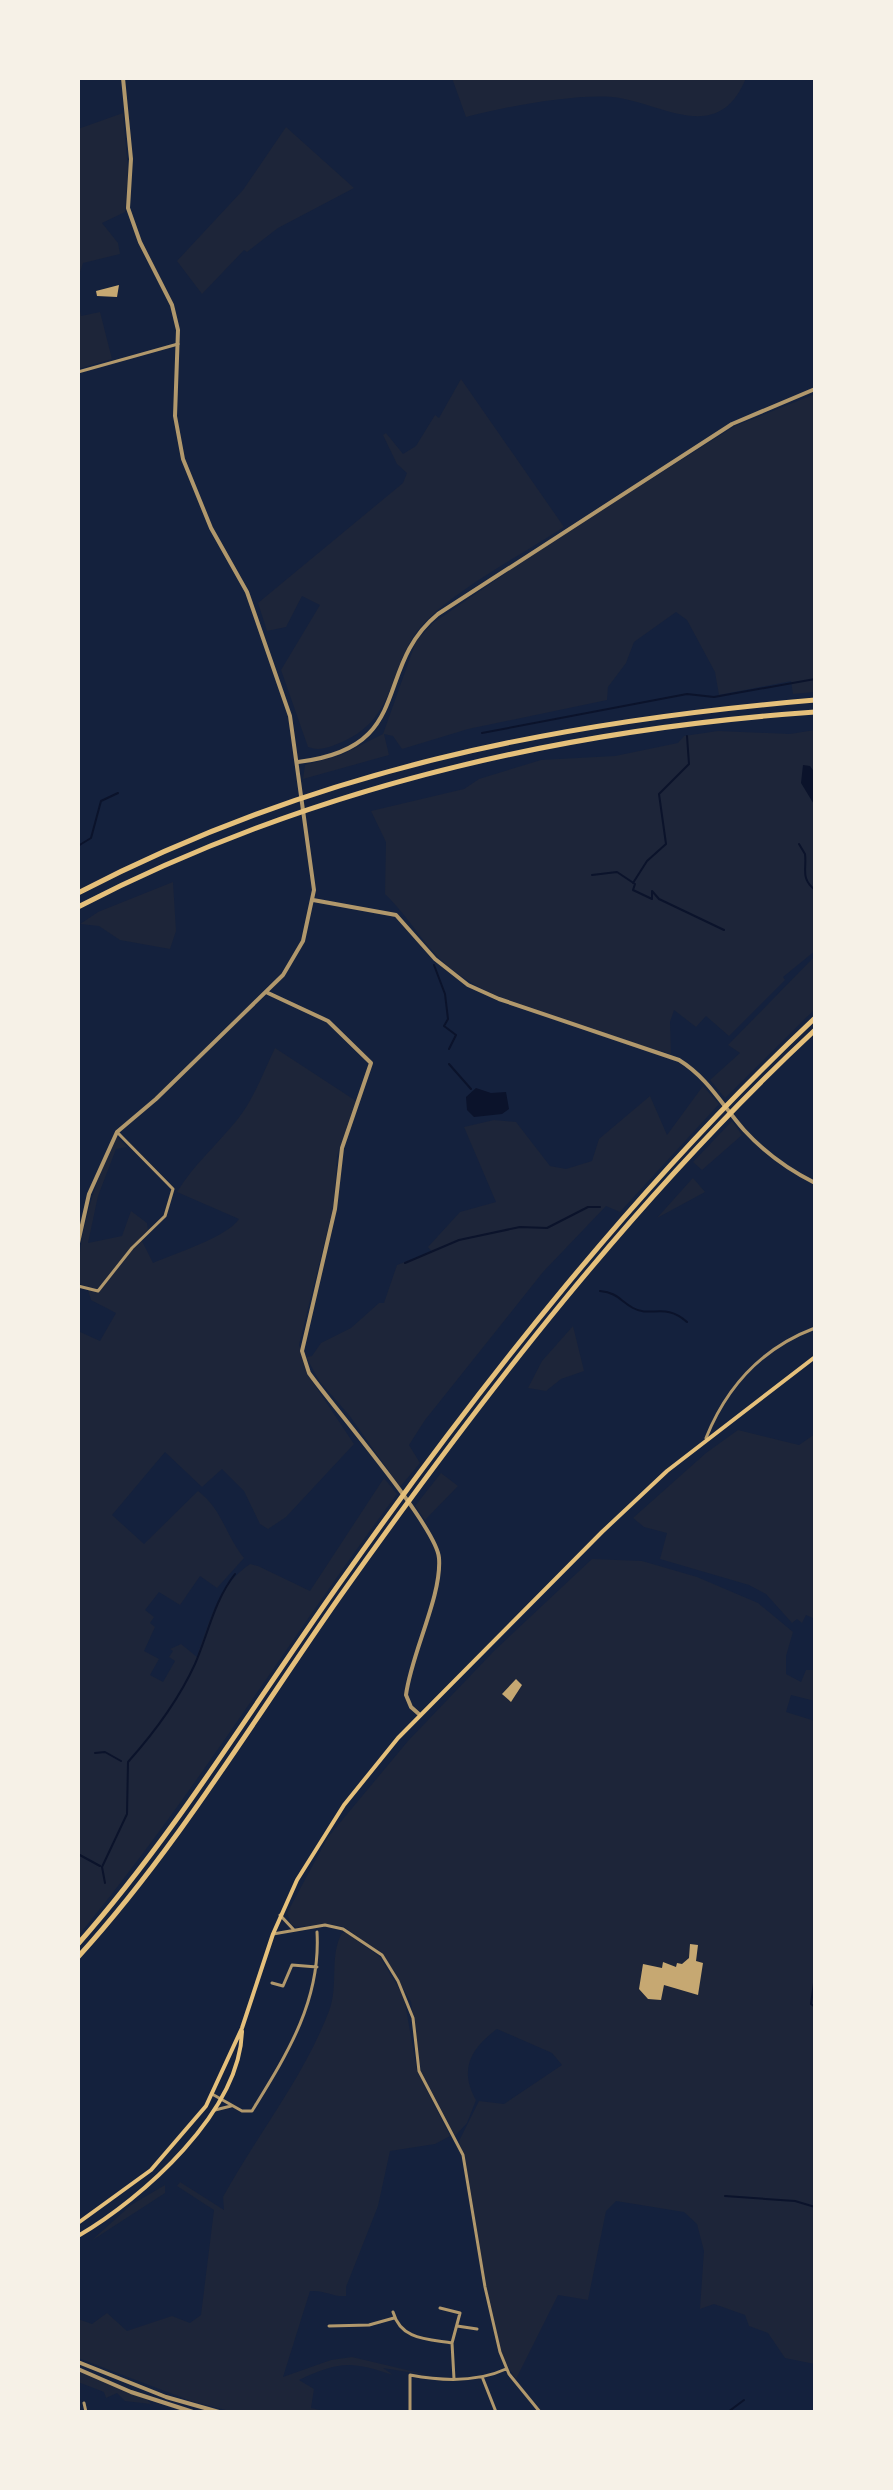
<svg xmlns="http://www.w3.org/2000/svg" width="893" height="2490" viewBox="0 0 893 2490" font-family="'Sofia Sans Condensed',sans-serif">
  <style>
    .green { fill: #1d2539 }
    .water { fill: #0b132b }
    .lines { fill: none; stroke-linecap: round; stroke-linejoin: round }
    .stream { stroke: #0b132b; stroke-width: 2 }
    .building { fill: #c6a872 }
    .minor { stroke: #b1986c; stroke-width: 3 }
    .tertiary { stroke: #b1986c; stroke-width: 4 }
    .primary { stroke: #e5c07b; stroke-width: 4 }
    .motorway { stroke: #e5c07b; stroke-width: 5 }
  </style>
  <rect width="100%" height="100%" fill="#14213d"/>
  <path class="green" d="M452,78h294c-28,70 -87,23 -134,19 -39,-3 -108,10 -146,20z
    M123,113l5,57 -3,42 -23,11 16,20 2,11 -37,9 -5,15v-149z
    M286,127l68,61 -76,40 -31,24 -3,-2 -42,44 -25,-33 66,-71z
    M78,302l3,14 19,-4 12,47 -34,10z
    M461,379l103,148c-40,26 -105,61 -137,93 -41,40 -25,100 -90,124 -10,4 -18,7 -29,3l-27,-77 39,-65 -18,-9 -16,31 -19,4 -9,-28 145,-120 4,-10 -10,-9 -14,-29 3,-2 17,21 13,-8 19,-31 4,3z
    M815,394v298l-22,2 -2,-13 -72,14 -4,-23 -28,-52 -11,-8 -42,30 -8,21 -18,24 -1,13 -139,29 -66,20 -9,-13 -9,-2 5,21 -86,24 2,-14 36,-10 42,-21 33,-93 17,-18 118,-81 184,-116z
    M815,730v221l-32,26 2,3 -56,56 -23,-20 -10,11 -22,-17 -4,12 1,32c-63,-18 -166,-44 -217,-83 -28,-21 -44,-53 -69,-77l1,-52 -15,-31 93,-22 15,-10 62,-19 74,-4 63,-13 6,-7 34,-5 72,3z
    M173,882l3,49 -6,18 -50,-9 -21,-14 -19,-2 18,-12z
    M815,956v53l-90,89 -15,-18 30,-27 -12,-8z
    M275,1048l81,53 -19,55 -3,48 -35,141 11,33 44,66 -68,73 -18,12 -8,-5 -16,-33 -22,-22 -20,18 -37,-35 -53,63 32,29 54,-53c24,18 28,45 46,67l-27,30 -17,-12 -20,29 -21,-13 -14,18 9,7 -4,6 5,4 -11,24 15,8 -9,16 13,7 12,-21 -6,-4 4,-6 -3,-2 11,-5 16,13c12,-34 21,-72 53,-93l8,2 52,25 74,-113 13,16c-109,146 -203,302 -319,442v-605l22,10 16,-28 -25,-13 -4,-13 -9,-4c0,-51 17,-101 38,-147l11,11 -11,2 -18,47 -10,47 34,-7 9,-25 16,12 1,7 -8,7 13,26c23,-10 74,-26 86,-44l-62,-27c17,-28 40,-47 60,-72 17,-21 26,-47 38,-72z
    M703,1086l16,18 -99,108 -14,-6 -63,66 -118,148 -16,25 11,18 -20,24 -51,-72 -29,-33 -14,-25 6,-1 9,-13 30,-15 28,-25h5l13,-38 35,-13 -4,-5 32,-35 36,-10 -32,-75 30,-7 22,2 34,44 16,3 26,-8 7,-22 51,-43 17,39z
    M732,1121l10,14 -40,35 -9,-8z
    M693,1178l12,14 -48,26 34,-38z
    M573,1326l11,45 -23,8 -15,12 -18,-3 14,-27z
    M738,1430l61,15 16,-11v185l-9,-4 -4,8 -5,-4 -5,4 -26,-29 -17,-9 -89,-26 7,-26 -23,-6 -11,-9 73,-65z
    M441,1473l17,13 -33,34 -10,-14z
    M592,1559l50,2 55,16 61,26 35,29 -7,24v18l15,8 5,-12h9v31l-24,-6 -5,17 29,9v643l-30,-6 -17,-25 -19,-7 -4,-11 -31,-11 -14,5 4,-58 -7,-27 -13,-12 -68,-11 -10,10 -18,89 -30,-5 -42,84c-36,-45 -36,-177 -57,-238l20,-40 25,3 58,-39 -10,-12 -55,-24c-27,20 -38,41 -21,71l-9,23 -12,13 -34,-65 -10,-69 -25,-43 -42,-32 -14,-3 -34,3 -5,-3 -4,-11 41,-76 80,-96 86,-90z
    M346,1932l34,25 24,40 13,74 33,65 -15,8 -45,7 -12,55 -32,81v9c-13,1 -21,-6 -36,-5l-27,86 48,-17 21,-3 80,19 -49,-8 10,7c-42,-14 -53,-14 -94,5l15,9 -3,19 17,4h-95l-42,-11 -113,-43v-39l14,5 15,-11 20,18 45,-15 18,7 11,-8 13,-105 -37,-24 3,-4 44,28 -1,-13c34,-62 81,-120 106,-186 10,-25 0,-56 13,-78z
    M165,2185v8l-74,48 40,-36z
    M78,2370l67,27 6,7 -26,-3 -8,-8 -11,5 -2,-6 -26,-10z"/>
  <path class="water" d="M803,765l7,1 5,7v33l-14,-23z
    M476,1088l15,5 15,-1 3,17 -7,5 -28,3 -7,-7 -1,-13z"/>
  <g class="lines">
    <path class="stream" d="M482,733l205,-39 27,3 101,-18
      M799,844l6,10c2,15 -5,24 10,36
      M78,846l13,-8 10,-37 17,-8
      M592,875l25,-3 18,12 -2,6 19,9v-8l7,8 65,31
      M633,883l14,-22 19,-17 -7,-50 30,-30 -2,-28
      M434,965l11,29 3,25 -4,7 12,9 -7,14
      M449,1064l22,25
      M405,1263l54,-23 61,-13 27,1 41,-21h12
      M600,1291c18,2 19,9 33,17 18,10 32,-6 54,14
      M95,1753l10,-1 16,9
      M78,1854l22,12
      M105,1883l-3,-16 25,-53 1,-52c25,-28 51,-63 67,-98 13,-30 19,-63 40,-90
      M814,1983l-3,21 4,3
      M725,2196l70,5 20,6
      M728,2412l16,-12"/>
  </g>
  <path class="building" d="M119,285l-2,12 -20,-1 -1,-5z
    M516,1679l6,6 -11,17 -9,-8z
    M690,1944l8,1 -2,16 7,2 -5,32 -34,-10 -3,15 -13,-1 -9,-10 4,-25 19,4 1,-6 13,5 1,-4 5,1 7,-6z"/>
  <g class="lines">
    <path class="minor" d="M78,372l100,-28
      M78,1286l20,5 34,-43 33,-32 8,-27 -56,-57
      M706,1438c21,-52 56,-90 109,-110
      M280,1915l14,15
      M273,1934l52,-9 18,4 39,26 16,26 15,37 6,53 44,84 22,132 15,65 9,22 31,38
      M272,1983l11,3 9,-21 25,2
      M212,2094l30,17h10c35,-57 69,-110 65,-179
      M215,2110l16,-4
      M440,2308l20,5 -8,30 2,36
      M393,2312c8,28 34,27 59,31
      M329,2326l40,-1 25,-7
      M457,2326l20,3
      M483,2379l13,33
      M84,2403l2,9
      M410,2412v-37c32,6 66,8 96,-6"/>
    <path class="tertiary" d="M298,762c119,-14 73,-93 140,-148l294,-190 83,-35
      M313,900l83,15 39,44 33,26 31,14 180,61c29,18 43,45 65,70 21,23 43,39 71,53
      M268,993l60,28 43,42 -29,85 -7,61 -33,142 7,22c24,34 128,154 130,185 3,38 -28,96 -33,137l5,12 9,8
      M78,1243l11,-49 28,-62 39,-33 127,-124 20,-34 11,-51 -24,-174 -43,-124 -36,-64 -28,-69 -8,-43 3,-86 -6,-25 -32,-63 -12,-34 3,-49 -8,-81
      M78,2362l88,35 53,15
      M78,2369l53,23 62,20"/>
    <path class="primary" d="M78,2223l73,-53 55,-64 36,-78 31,-94 24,-54 47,-75 54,-67 204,-206 65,-61 148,-114
      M78,2236c65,-38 162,-124 164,-205"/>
    <path class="motorway" d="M78,893c234,-122 476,-171 737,-193
      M78,907c230,-119 480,-177 737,-195
      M78,1944c100,-113 178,-244 266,-367 141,-199 293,-391 471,-559
      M78,1957c101,-111 177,-240 263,-362 142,-200 294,-397 474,-565"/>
  </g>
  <rect width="893" height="2490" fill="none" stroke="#f6f1e7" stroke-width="160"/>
</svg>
